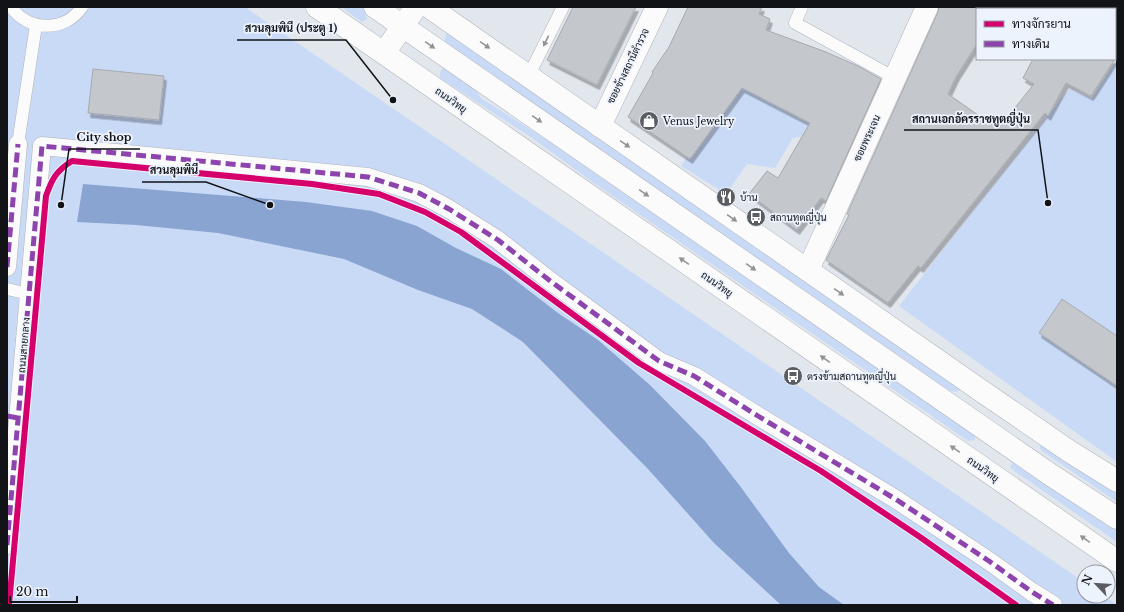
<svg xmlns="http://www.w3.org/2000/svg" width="1124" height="612" viewBox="0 0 1124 612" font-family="'Libre Baskerville',Sarabun,serif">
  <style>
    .green { fill: #c9daf7 }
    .water { fill: #8aa4d1 }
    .building { fill: #c4c8cd; stroke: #a6a9af; filter: url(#shadow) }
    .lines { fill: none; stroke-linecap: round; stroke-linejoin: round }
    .service-casing { stroke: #b0b3b9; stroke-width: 13 }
    .pedestrian-casing { stroke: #b0b3b9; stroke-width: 19 }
    .minor-casing { stroke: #b0b3b9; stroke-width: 23 }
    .secondary-casing { stroke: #b0b3b9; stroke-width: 23 }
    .service { stroke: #fbfbfc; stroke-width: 12 }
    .pedestrian { stroke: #fbfbfc; stroke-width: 18 }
    .minor { stroke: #fbfbfc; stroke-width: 22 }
    .secondary { stroke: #fbfbfc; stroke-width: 22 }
    .quiet { stroke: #8e44ad; stroke-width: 5; stroke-dasharray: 10 5; stroke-linecap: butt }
    .cycleway-casing { stroke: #edf3fd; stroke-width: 8 }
    .cycleway { stroke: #d6006c; stroke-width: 6 }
    .oneway { fill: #929395 }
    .labels { text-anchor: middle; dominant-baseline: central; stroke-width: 3.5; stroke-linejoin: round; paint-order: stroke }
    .street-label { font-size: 10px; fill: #111317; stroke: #edf3fd }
    .poi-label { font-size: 10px; fill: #111317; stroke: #edf3fd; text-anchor: start }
    .leader { fill: none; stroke: #111317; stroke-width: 1.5 }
    .callout-dot { fill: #111317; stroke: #edf3fd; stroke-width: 1.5 }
    .callout-label { font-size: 11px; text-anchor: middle; font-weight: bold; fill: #111317; stroke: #edf3fd; stroke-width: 3.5; stroke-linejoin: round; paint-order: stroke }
  </style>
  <defs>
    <filter id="shadow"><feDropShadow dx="2.5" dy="4.5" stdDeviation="0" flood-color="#0004"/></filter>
  </defs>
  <rect width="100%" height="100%" fill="#e2e7ee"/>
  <path class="green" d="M7,7h238l839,575v14h20l13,9h-1110z
    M341,7h21l3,2 2,10 -5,3z
    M450,33l511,356 -5,3 -6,-1 -502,-344 -4,-4 2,-9z
    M1117,59v403l-218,-156 170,-217 23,10z
    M443,67l21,7 18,25 112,70 381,266v5l-7,1 -377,-260 -59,-43 -92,-60v-5z
    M754,72l84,34 -22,28 -23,4 -18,30 -28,-4 -21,30 -45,-28 50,-76z
    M1040,444l77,47v11l-75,-51 -2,-3z
    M1016,460l101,68v14l-104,-72 -3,-3 3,-5z"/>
  <path class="water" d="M83,184l223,18 66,9 45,15 39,22 45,21 57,44 40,27 52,45 55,56 35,45 49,67 30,34 25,18h-63l-67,-62 -66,-74 -125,-127 -51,-33 -54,-19 -74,-31 -126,-26 -82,-8 -59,-3z"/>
  <path class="building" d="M573,7h63l-39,78 -50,-25z
    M688,7h74l-3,7 11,5 -4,11 60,22 32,14 23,13 -55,122 -5,-3 -24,32 -48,-36 18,-23 11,7 32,-55 -68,-35 -52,71 -62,-42 25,-44 -1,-1 17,-25z
    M939,7h38v37l-21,33 -8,17 50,35 36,-45 -11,-6 10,-19h82l-24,37 -25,-13 -18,33 -3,-3 -124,155 -3,-2 -30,37 -62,-43 23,-45 -2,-1 91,-202z
    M93,69l71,7 -5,44 -71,-7z
    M1062,299l55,37v50l-78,-53z"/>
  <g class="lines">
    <g class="service-casing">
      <path id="service" d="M11,7c18,25 54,25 71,0
        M802,7l-7,16 100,55
        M529,75l34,-68
        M18,144l18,-119
        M7,289l22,5"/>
    </g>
    <g class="pedestrian-casing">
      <path id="pedestrian" d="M7,267l11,-123
        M7,545l35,-399 326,31 51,16 30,16 49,31 51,40 110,81 35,15 64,40 139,84 92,61 43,31 21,13"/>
    </g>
    <g class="minor-casing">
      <path id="minor" d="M600,126l57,-119
        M808,270l119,-263"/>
    </g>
    <g class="secondary-casing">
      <path id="secondary" d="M317,7l800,554
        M375,7l676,468 66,43
        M429,7l554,385 86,59 48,30
        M384,53l32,-46"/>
    </g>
    <use href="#service" class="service"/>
    <use href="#pedestrian" class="pedestrian"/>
    <use href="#minor" class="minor"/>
    <use href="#secondary" class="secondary"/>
    <path class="quiet" d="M7,267l11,-123
      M7,416l11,2
      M7,545l35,-399 326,31 51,16 30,16 49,31 51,40 110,81 35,15 64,40 139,84 92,61 43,31 21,13"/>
    <g class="cycleway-casing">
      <path id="cycleway" d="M9,605l37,-409c6,-17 10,-25 26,-35l240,23 67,10 46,18 36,20 178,131 182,108 99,66 96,68"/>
    </g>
    <use href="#cycleway" class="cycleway"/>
  </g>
  <defs><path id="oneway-solid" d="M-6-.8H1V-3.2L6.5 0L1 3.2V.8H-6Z"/></defs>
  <g class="oneway">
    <use href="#oneway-solid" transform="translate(546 41) rotate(116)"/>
    <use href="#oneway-solid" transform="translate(430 45) rotate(35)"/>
    <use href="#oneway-solid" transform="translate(485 45) rotate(34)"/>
    <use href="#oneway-solid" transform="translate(537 119) rotate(35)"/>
    <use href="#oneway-solid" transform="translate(625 144) rotate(35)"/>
    <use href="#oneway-solid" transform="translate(644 193) rotate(35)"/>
    <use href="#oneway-solid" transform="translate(732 218) rotate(35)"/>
    <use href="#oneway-solid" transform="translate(684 261) rotate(-145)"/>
    <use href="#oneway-solid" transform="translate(751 267) rotate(35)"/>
    <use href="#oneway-solid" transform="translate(839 292) rotate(35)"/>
    <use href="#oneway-solid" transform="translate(825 359) rotate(-145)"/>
    <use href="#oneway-solid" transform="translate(955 449) rotate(-145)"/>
    <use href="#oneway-solid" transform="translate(1085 539) rotate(-145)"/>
  </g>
  <defs>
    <g id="shop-disc" transform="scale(1)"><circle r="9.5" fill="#5a5d62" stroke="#edf3fd"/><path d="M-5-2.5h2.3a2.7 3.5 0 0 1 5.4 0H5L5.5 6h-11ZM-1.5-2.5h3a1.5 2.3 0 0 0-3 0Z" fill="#fff"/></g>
    <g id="restaurant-disc" transform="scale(1)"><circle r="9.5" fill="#5a5d62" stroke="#edf3fd"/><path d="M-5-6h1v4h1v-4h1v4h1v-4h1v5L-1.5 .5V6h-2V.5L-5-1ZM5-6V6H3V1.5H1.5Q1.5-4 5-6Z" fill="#fff"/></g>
    <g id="bus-disc" transform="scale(1)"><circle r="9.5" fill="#5a5d62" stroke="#edf3fd"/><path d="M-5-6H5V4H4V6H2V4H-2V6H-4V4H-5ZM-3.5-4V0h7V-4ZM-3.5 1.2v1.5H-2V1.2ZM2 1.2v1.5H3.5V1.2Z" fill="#fff"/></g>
  </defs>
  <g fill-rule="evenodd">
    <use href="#shop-disc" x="649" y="121"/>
    <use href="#restaurant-disc" x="726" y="197"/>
    <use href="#bus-disc" x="756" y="217"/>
    <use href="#bus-disc" x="793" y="376"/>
  </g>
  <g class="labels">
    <g class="street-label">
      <text transform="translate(628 66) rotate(-64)">ซอยข้างสถานีตำรวจ</text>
      <text transform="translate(451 100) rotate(35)">ถนนวิทยุ</text>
      <text transform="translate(867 138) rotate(-65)">ซอยพระเจน</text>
      <text transform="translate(717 284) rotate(35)">ถนนวิทยุ</text>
      <text transform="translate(24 345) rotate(-85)">ถนนสายกลาง</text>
      <text transform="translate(983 469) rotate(35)">ถนนวิทยุ</text>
    </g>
    <g class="poi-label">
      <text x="663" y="121">Venus Jewelry</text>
      <text x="740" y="197">บ้าน</text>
      <text x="770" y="217">สถานทูตญี่ปุ่น</text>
      <text x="807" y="376">ตรงข้ามสถานทูตญี่ปุ่น</text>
    </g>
  </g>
  <path class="leader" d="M393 100L346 40H237M1048 203L1038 130H904M61 205L69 149H140M270 205L206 182H142"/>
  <g class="callout-dot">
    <circle cx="393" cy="100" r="4"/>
    <circle cx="1048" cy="203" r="4"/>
    <circle cx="61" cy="205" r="4"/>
    <circle cx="270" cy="205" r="4"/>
  </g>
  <g class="callout-label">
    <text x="291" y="32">สวนลุมพินี (ประตู 1)</text>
    <text x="971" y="123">สถานเอกอัครราชทูตญี่ปุ่น</text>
    <text x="104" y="141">City shop</text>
    <text x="174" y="174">สวนลุมพินี</text>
  </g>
  <rect width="1124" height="612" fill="none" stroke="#111317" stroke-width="16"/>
  <rect x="976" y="8" width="140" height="52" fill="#edf3fd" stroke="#9599a1"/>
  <rect x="984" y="21" width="20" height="6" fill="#d6006c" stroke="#9599a1"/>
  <text x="1012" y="28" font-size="12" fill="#111317">ทางจักรยาน</text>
  <rect x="984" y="41" width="20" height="6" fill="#8e44ad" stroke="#9599a1"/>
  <text x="1012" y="48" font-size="12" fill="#111317">ทางเดิน</text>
  <g transform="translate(1096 584) rotate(295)"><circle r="19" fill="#edf3fd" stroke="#9599a1"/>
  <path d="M0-3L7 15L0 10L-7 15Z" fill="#5a5d62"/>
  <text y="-6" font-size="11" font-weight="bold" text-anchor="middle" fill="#111317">N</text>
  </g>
  <path d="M10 596v6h67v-6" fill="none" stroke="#111317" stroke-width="2"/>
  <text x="16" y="596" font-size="12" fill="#111317" stroke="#edf3fd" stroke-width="3" paint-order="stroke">20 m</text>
</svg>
